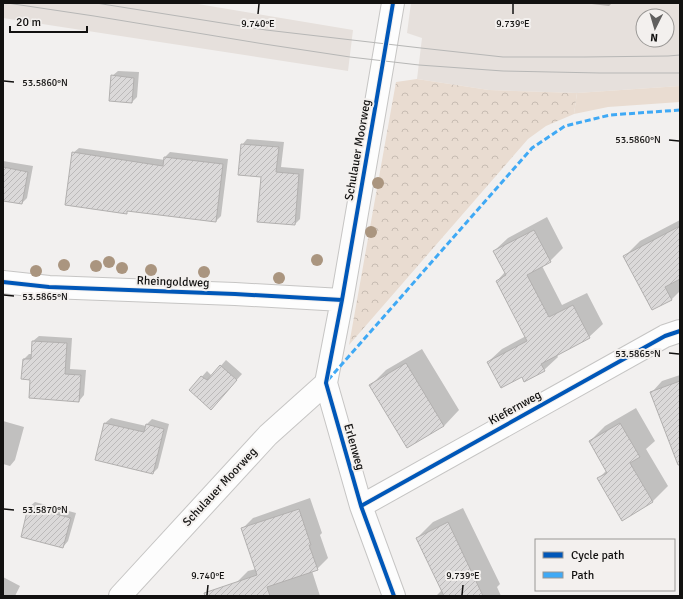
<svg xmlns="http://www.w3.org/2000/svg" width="683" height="599" viewBox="0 0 683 599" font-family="Signika,sans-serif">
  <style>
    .built { fill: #e6e0dc; fill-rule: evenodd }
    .green { fill: #e9dcd1 }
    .forest { fill: url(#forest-crowns) }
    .shadow { fill: #0003 }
    .building { fill: url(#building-hatch); stroke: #b2b0af }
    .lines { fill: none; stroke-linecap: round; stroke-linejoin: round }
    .street-casing { stroke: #c6c5c4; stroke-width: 24 }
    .street { stroke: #fdfdfd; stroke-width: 22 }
    .tram { stroke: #b7b7b6; stroke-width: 1 }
    .quiet { stroke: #3fa9f5; stroke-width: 3; stroke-dasharray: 6 3; stroke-linecap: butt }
    .cycleway-casing { stroke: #f3f0ee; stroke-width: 6 }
    .cycleway { stroke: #0057b8; stroke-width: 4 }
    .tree { fill: #aa957f }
    .ticks { fill: none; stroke: #121110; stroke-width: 1.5 }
    .labels { text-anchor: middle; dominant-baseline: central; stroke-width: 4; stroke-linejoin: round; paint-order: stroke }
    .street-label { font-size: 12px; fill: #121110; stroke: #f3f0ee }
    .ticks-label { font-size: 10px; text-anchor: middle; fill: #121110; stroke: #f3f0ee; stroke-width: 4; stroke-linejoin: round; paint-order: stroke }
  </style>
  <defs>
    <pattern id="forest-crowns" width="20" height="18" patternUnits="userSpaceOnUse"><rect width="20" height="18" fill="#e9dcd1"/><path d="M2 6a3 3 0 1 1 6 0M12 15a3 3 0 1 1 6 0" fill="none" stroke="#c7bcb2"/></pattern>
    <pattern id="building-hatch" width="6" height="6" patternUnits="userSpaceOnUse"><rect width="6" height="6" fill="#dbd9d9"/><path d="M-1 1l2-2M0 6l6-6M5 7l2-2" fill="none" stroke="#bbb9b9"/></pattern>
  </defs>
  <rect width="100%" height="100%" fill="#f2f0ef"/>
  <path class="built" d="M3,3h189l161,27 -5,41 -345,-53z
    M411,3h269v83l-103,7 -88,-3 -72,-11 5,-41 -15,-5zM643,16h24v24h-24z"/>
  <path class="green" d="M680,86v16l-72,5 -34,7 3,-21z"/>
  <path class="forest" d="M417,79l72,11 88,3 -3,21 -28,12 -18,13 -179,206 47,-263z"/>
  <path class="shadow" d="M583,3h29l-3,3z
    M118,71l21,1 -2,25 -5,5 -20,-26z
    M247,139l37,3 -3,25 23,2 -4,50 -5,5 -53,-79z
    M79,148l86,12v-3l5,-5 58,7 -7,57 -5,5 -87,-11 -3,3 -53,-60z
    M3,161l30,5 -6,32 -5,5 -19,-3z
    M547,217l16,31 -13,13 -8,5 20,39 25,-12 16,31 -14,13 -33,17 2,3 -14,13 -22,6 -34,-14 14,-13 24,-13 -29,-55 8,-9 -11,-21 14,-13z
    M680,220v71l-8,8 -19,10 -28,-53 15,-15z
    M39,336l33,2 -2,31 16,1 -2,25 -5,6 -48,-22 -7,-20 5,-5h3l1,-13z
    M422,349l37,61 -15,16 -73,-41 15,-15z
    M226,360l16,14 -26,29 -26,-13 17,-19 5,5z
    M680,375v55l-28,-38 10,-11z
    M636,408l19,33 -9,8 22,37 -16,16 -53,-24 8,-8 -17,-29 15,-15z
    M111,418l35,8v-1l6,-6 17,5 -11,44 -5,5 -56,-14 8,-36z
    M3,421l21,6 -9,33 -5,6 -7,-2z
    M310,498l12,35 -2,2 8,23 -11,11 -5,2 8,25h-78l-5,-14 11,-11 8,-2 -14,-40 11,-11z
    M35,502l41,11 -8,28 -5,6 -41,-11 7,-29z
    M463,508l37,76 -3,3 4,9h-65l6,-6 -25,-52 16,-16z
    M3,577l17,9 -5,10h-12z"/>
  <path class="building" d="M111,75l23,3 -2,25 -23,-2z
    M241,144l38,3 -3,25 23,2 -4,51 -38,-3 4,-45 -23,-2z
    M72,152l91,14 1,-9 59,7 -7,58 -89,-11v3l-62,-9z
    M3,167l25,5 -6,32 -19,-3z
    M680,226v53l-15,8 7,13 -20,10 -29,-54z
    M534,230l17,32 -24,13 22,42 24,-12 17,33 -49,26 4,7 -21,11 -2,-5 -21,11 -14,-26 40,-21 -31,-60 10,-6 -13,-24z
    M32,341l35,2 -2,31 16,1 -2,27 -50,-4 1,-18 -9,-1 2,-20h8z
    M406,363l38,63 -37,22 -38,-63z
    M220,365l17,15 -26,30 -22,-20 12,-14 6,4z
    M680,381v84h-2l-28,-73z
    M104,423l40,9 2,-8 18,5 -11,45 -58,-14z
    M620,423l20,34 -10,6 23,39 -31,19 -25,-43 10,-5 -18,-32z
    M28,507l43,11 -8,30 -42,-11z
    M299,509l12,36h-2l9,25 -51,17 3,9h-65l-1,-3 53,-18 -16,-47z
    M448,522l35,74h-39l-28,-58z"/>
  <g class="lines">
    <g class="street-casing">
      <path id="street" d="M393,3l-16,94 -35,203 -16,83 35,123 33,90
        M3,282l46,5 186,7 107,6
        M361,506l304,-170 15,-5
        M120,596l148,-161 58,-52"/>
    </g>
    <use href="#street" class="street"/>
    <path class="tram" d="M7,3l87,13 170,28 86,13 69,8 84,6 97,2h80
      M96,3l170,27 155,18 82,9h81l84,-1 12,-1"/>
    <path class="quiet" d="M328,380l204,-232 33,-22 45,-11 70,-5"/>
    <g class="cycleway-casing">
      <path id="cycleway" d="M393,3l-16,94 -35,203 -16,83 35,123 33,90
        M3,282l46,5 186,7 107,6
        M361,506l304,-170 15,-5"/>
    </g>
    <use href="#cycleway" class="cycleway"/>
  </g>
  <g class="tree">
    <circle cx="378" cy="183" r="6"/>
    <circle cx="371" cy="232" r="6"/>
    <circle cx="317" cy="260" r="6"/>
    <circle cx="109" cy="262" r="6"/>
    <circle cx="64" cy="265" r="6"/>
    <circle cx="96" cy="266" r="6"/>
    <circle cx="122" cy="268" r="6"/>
    <circle cx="151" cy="270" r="6"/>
    <circle cx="36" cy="271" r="6"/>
    <circle cx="204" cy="272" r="6"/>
    <circle cx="279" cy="278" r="6"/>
  </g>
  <path class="ticks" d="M258,14l1,-10M513,14v-10M4,81l10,1M669,140l10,1M4,295l10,1M669,353l10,1M4,509l10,1M207,595l1,-10M462,595l1,-10"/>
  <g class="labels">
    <g class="street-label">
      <text transform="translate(358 150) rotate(-80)">Schulauer Moorweg</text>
      <text transform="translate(173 282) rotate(2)">Rheingoldweg</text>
      <text transform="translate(515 408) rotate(-29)">Kiefernweg</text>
      <text transform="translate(354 447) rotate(74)">Erlenweg</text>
      <text transform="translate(220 487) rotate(-47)">Schulauer Moorweg</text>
    </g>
  </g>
  <g class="ticks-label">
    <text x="258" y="27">9.740°E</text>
    <text x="513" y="27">9.739°E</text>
    <text x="45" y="86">53.5860°N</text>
    <text x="638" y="143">53.5860°N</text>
    <text x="45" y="300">53.5865°N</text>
    <text x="638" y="357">53.5865°N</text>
    <text x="45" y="513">53.5870°N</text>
    <text x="208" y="579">9.740°E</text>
    <text x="463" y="579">9.739°E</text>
  </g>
  <rect width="683" height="599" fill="none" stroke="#121110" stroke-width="8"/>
  <rect x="535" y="539" width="140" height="52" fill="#f3f0ee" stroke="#999795"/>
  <rect x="543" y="552" width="20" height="6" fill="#0057b8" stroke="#999795"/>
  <text x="571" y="559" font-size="12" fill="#121110">Cycle path</text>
  <rect x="543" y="572" width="20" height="6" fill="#3fa9f5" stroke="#999795"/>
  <text x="571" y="579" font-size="12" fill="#121110">Path</text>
  <g transform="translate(655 28) rotate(185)"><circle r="19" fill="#f3f0ee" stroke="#999795"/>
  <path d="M0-3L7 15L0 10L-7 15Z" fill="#605f5e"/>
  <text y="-6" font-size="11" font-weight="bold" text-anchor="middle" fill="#121110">N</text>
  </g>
  <path d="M10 26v6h77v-6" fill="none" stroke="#121110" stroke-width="2"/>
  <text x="16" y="26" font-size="12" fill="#121110" stroke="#f3f0ee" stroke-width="3" paint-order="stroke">20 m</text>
</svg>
